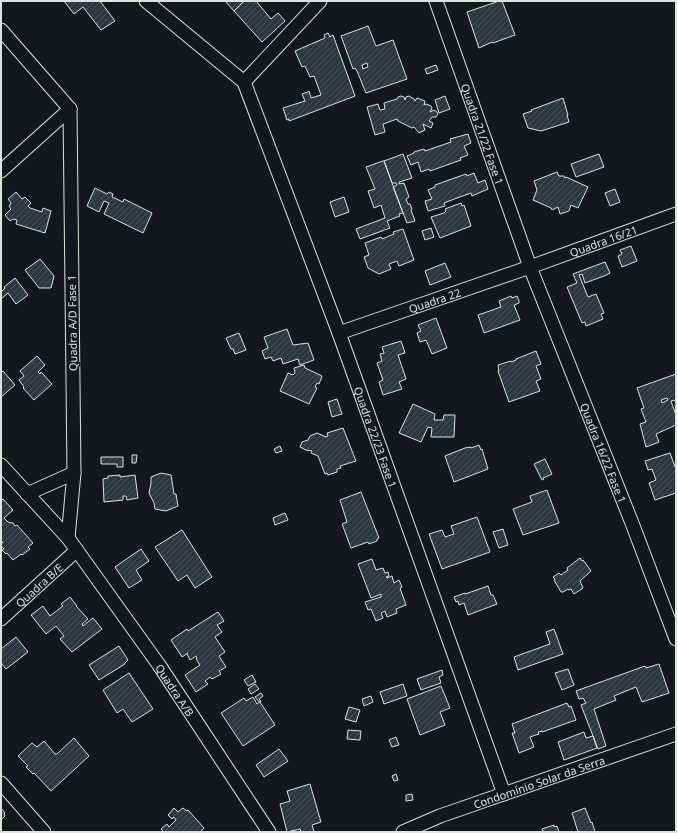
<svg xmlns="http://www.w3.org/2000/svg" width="677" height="833" viewBox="0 0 677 833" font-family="'Noto Sans',sans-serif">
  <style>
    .building { fill: url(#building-hatch); stroke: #d8e6dc; fill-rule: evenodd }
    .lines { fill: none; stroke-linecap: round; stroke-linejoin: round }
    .street-casing { stroke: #d8e6dc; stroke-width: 15 }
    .street { stroke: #14181c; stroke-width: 13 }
    .labels { text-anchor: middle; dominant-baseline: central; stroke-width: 3; stroke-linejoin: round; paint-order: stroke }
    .street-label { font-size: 11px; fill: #d8e6dc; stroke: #14181c }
  </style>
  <defs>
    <pattern id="building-hatch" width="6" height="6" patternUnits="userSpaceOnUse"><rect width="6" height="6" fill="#2c363c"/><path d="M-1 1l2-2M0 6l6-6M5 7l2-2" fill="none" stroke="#4a5358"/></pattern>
  </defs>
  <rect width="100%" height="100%" fill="#14181c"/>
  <path class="building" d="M64,1h36l15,20 -14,9 -18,-23 -9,7z
    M225,1h19l-10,10z
    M244,1h12l15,18 7,-6 7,8 -23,21 -28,-31z
    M499,1h3l13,34 -22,8 -1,-1 -13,6 -12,-36z
    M368,26l8,20 17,-6 14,39 -41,14 -9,-22 -2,-3 -2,1 -12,-33zM367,63l1,4 -5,2 -1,-4z
    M328,33l2,4 3,-2 22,61 -66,25v-2l-2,1 -4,-12 22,-7 -3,-7 6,-2 1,-1 2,7 10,-3 -7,-19 -4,1 -5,-11 -3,1 -7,-16 30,-13 -1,-3z
    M436,65l2,5 -11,4 -2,-5z
    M401,96l3,1 1,3 1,-3 3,-1 5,3 1,2 2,-3 8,3 -1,4 2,-1 5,2 1,2 -2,4 4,-2 3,2 1,2 -2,3h-4l-3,4 4,2 -2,5 -8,-4 2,6 -6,3 -5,-6 -2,1 -14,-7 -1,-2 -14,5 2,8 -10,3 -8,-28 11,-3 2,6 5,-1 -1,-6 13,-4 1,-2z
    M445,96l5,13 -11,4 -4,-13z
    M563,98l5,17h-1l2,7 -28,9 -13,-3 -5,-14 9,-3 -1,-1z
    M468,134l3,9 -7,3 4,9 -8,3 1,2 -31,11 -1,-2 -8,3 -3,-10 -7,3 -4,-9 7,-3v-1l10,-3 1,2 26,-9 -1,-3z
    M403,154l9,24 -13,4v2l5,-1 5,14 -3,2 2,5h2l2,5 -1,1 4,11 -8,2 -14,-36 4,-2 -1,-2h-4l-8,-22z
    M599,154l5,13 -28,10 -5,-13z
    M383,161h1l19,52 -4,1 1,2 -13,5 3,7 -30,11 -4,-10 29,-11 -4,-13 -7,3 -6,-17 7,-2 -9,-22z
    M557,172l2,4h5l1,2 1,-1 22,10 -10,21 -7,-3 -2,6 -9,3 -2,-7 -6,3 -1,-2 -18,-8 4,-10 -3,-9z
    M474,173l4,10 7,-3 3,9 -16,7 -1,-3 -14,5 -13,5 1,3 -17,5 -3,-10 7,-2 -4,-9 7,-3v-2l31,-11 1,2z
    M95,188l12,6 2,-2 4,2 -1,3 11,5 1,-3 28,14 -9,20 -39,-19 5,-11 -5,-2 -5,11 -12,-6z
    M615,189l5,13 -10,4 -5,-13z
    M16,192l6,7 3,-2 6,6 -3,3 2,2 12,4 1,-4 8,3 -6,22 -29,-9 1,-4 -4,-1 -3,2 -5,-6 6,-6 -2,-3 2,-3 -3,-4z
    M344,197l5,15 -14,5 -5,-15z
    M461,203l1,3 2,-1 7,21 -31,12 -9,-21 13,-4 2,-2 -1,-2z
    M431,228l3,9 -9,3 -3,-9z
    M403,229l11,31 -15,6 -2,-5 -8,3 2,5 -12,5 -11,-6 -4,-11 5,-2 -4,-12 16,-6 1,2 12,-5 -1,-2z
    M631,246l6,15 -15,6 -4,-11 4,-2 -2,-4z
    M40,259l14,17 -3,12h-12l-14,-18z
    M605,262l5,11 -6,3 -19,7 -3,-9 -3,1 9,22 8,-3 8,19 -3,1 2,5 -17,7 -1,-4 -3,1 -15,-36 10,-4 -4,-9z
    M445,263l6,14 -21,8 -5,-14z
    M15,278l13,17 -12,9 -8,-11 -7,6v-7l4,-4 -1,-1z
    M511,296l1,2 5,-2 2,5v2l-5,2 6,15 -36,13 -6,-18 23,-8 -2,-6z
    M436,318l11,30 -15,6 -6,-14 -6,2 -3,-9 4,-2 -3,-6z
    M287,329l6,16 15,-2 6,17 -14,5 -2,-6 -15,5 -2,-6 -8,3 -2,-4 -6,2 -3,-8 6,-3 -4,-11z
    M239,333l7,17 -11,4 -2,-5h-2l-5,-11z
    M401,341l4,12 -7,2 8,24 -7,3 3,7 -19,6 -4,-13 4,-2 -6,-17 5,-2 -2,-7 4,-1 -2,-6z
    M536,351l5,13 -5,2 5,13 -5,2 4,10 -31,11 -11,-31h1l-1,-6 13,-4v1l5,-2v-1z
    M37,356l8,9 -7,7 2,2 1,-2 11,12 -18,16 -11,-12 1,-1 -5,-7 5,-4 -4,-5z
    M304,365l1,3 17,8 -3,8 -2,-1 -2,4 2,1 -8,16 -29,-13 8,-18 5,2 2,-2 -1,-5z
    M3,371l12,14 -14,12v-24z
    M676,374v26l-5,1 5,14v10l-20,9 3,8 -13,5 -6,-23 6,-2 -5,-13 3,-1 -7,-20zM667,398l1,2 -6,3 -1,-3z
    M337,399l5,15 -10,3 -4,-15z
    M413,404l22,10 -1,6h9l1,-5h11l-1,22h-23l1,-9 -4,-1 -7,15 -22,-9z
    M343,428l13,33 -16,5 1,2 -4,1v3l-9,3 -1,-2 -2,1 -7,-18 -7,-3 1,-2 -4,-1v1l-8,-4 2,-5 6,-2 2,-4 7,-3 9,4 2,-1 -1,-3z
    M479,445l2,5 1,-1 6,20 -34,13 -9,-26 20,-8 6,-1v1z
    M280,446l2,5 -6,2 -2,-4z
    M670,453l5,14h1v26l-21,7 -6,-17 7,-3 -4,-11 -4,1 -3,-9z
    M132,455h5l-1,8h-4z
    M101,457h22v10h-6v-3h-16z
    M545,459l7,15 -9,4 1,1 -2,1 -8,-16z
    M161,473l10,2 3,19h2l2,12 -12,5 -11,-2 -1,-6 -5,-10 2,-10v-6z
    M120,475v2l15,-2 3,23 -11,2 -1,-4h-3v4l-19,2 -1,-23 5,-1v-2z
    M547,490l12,33 -36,12 -10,-26 19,-7 -2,-6z
    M361,492l18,46 -2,1v2l-8,3 -1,-2 -17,6 -9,-24 5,-2 -7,-22z
    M3,499l10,11 -9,8 4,4 5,1 2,3 2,-1 16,18 -5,4 2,2 -8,6 -1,-1 -8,6 -6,-7 -1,1 -4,-4 2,-1 -3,-3v-3l2,-1 -2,1v-42z
    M285,513l3,7 -13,5 -2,-7z
    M477,517l13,35 -48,17 -13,-35 13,-4 3,7 9,-3 -3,-8z
    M503,529l5,16 -9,3 -6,-16z
    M182,530l30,47 -17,11 -8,-13 -9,6 -23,-34z
    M141,549l8,12 -13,9 6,10 -13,8 -14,-21z
    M580,558l2,3 1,-1 8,11 -11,10 3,7 -9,6 -3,-5 -2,1 -1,-1 -5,3h-2l-7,-12 1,-1 -2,-2 6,-4 2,2 7,-5 -1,-2z
    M372,559l4,11 7,-2 2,5 3,-1 1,4 -3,1 1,1 5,-2 2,7 5,-3 3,7 -2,1 6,17 -10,4 1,4 -10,4 -2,-6 -4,2 2,5 -7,3 -5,-12 -3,1 -3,-8 16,-5v-3l-10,4 -13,-34z
    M488,586l3,9h2l4,9 -29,11 -4,-12 -5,2 -1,-4 -2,1 -2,-5 11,-4v1z
    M70,597l7,9h-1l12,13 -6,5 1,2 10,-8 9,11 -30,23 -12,-13 4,-3 -8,-10 -10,8 -15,-19 12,-9 7,10 13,-10 -2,-2z
    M218,612l6,9 -7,4 5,7 -7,5 10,15 -6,4 7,11 -7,4 2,3 -9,5 -2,-2 -5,4 3,3 -12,8 -11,-17 15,-10 -4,-6 1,-1 -1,-2 -6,4 -3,-6 1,-1 -6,4 -11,-17 16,-11 1,2z
    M554,629l9,25 -45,16 -4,-13 36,-13 -4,-12z
    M16,637l12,15 -22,17 -5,-6v-14z
    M119,646l9,14 -3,3v1l-26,16 -10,-15z
    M659,664l10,29 -27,9 -6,-15 -22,9 2,4 -22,9 12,37 -8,3 -17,-44 5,-2 -3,-5 -4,1 -3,-8 69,-25 1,2z
    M568,669l6,16 -12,5 -7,-17z
    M442,670l1,5 -4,2 2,6 -20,7 -4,-11z
    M129,673l24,36 -21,13 -9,-13 -6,4 -14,-23z
    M252,675l4,7 -8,4 -4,-6z
    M255,684l4,5 -8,5 -3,-5z
    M403,684l4,12 -23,8 -4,-12z
    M441,686l9,22 -10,4 5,13 -25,10 -13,-36z
    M261,693l2,3 -4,3 2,2 -2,1 -4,-5z
    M371,696l2,6 -9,4 -2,-7z
    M253,697l4,7 3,-2 15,23 -32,21 -22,-33 23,-15 2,3z
    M567,703l2,4 2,-1 5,14 -34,12v-1l-4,1 1,2 -9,3 4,10 -15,6 -7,-20h3l-3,-9z
    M349,707l11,3 -4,12 -11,-3z
    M348,730l13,1 -1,9 -13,-1z
    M584,732l2,6 7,-2 4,12 -33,12 -6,-18z
    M396,737l3,8 -7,2 -3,-7z
    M74,738l15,18 -38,35 -17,-18 -1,1 -7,-7 2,-1 -10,-10 14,-13 5,4 7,-6 11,13h2z
    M279,749l9,12 -24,16 -8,-12z
    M396,774l2,6 -4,1 -2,-5z
    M310,784l11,38 -9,3 2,7h-13l-1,-3 -13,3 -7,-28 10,-3 -3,-10z
    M412,794l1,6 -7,1v-6z
    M1,808l4,5 -1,1 1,2 -4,4z
    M174,808l4,4 5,-4 4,3 1,-1 16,18 -4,4h-36l-3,-3 6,-5 2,3 7,-7 -2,-3 -2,2 -4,-4z
    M585,808l6,15 1,-1 3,10h-17l-6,-19z
    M554,825v2l3,-1 2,6h-20l4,-1 -1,-2z"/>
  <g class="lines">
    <g class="street-casing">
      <g id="street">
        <path id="s1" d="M146,1l98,81 95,251 165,461"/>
        <path id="s2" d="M436,1l94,266 102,256 44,116"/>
        <path d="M1,30l69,79"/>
        <path d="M244,82l76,-81"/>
        <path d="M1,171l69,-62"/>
        <path id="s3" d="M339,333l191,-66 146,-53"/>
        <path id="s4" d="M1,465l67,73 91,127 110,167"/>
        <path d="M27,494l47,-21"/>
        <path d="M68,538l6,-65 -4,-364"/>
        <path id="s5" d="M1,619l76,-69"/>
        <path d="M1,783l43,49"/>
        <path id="s6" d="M403,832l37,-16 236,-82"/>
      </g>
    </g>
    <use href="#street" class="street"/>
  </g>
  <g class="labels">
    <g class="street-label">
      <text stroke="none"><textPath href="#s2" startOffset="141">Quadra 21/22 Fase 1</textPath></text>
      <text stroke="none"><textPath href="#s3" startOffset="280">Quadra 16/21</textPath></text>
      <text stroke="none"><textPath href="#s3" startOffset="101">Quadra 22</textPath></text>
      <text transform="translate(72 323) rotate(-91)">Quadra A/D Fase 1</text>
      <text stroke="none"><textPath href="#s1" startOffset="506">Quadra 22/23 Fase 1</textPath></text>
      <text stroke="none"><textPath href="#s2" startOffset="482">Quadra 16/22 Fase 1</textPath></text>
      <text stroke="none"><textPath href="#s5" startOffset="51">Quadra B/E</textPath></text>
      <text stroke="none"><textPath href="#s4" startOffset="285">Quadra A/B</textPath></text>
      <text stroke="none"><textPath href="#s6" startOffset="145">Condomínio Solar da Serra</textPath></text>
    </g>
  </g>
  <rect width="677" height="833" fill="none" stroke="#d8e6dc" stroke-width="4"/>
</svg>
